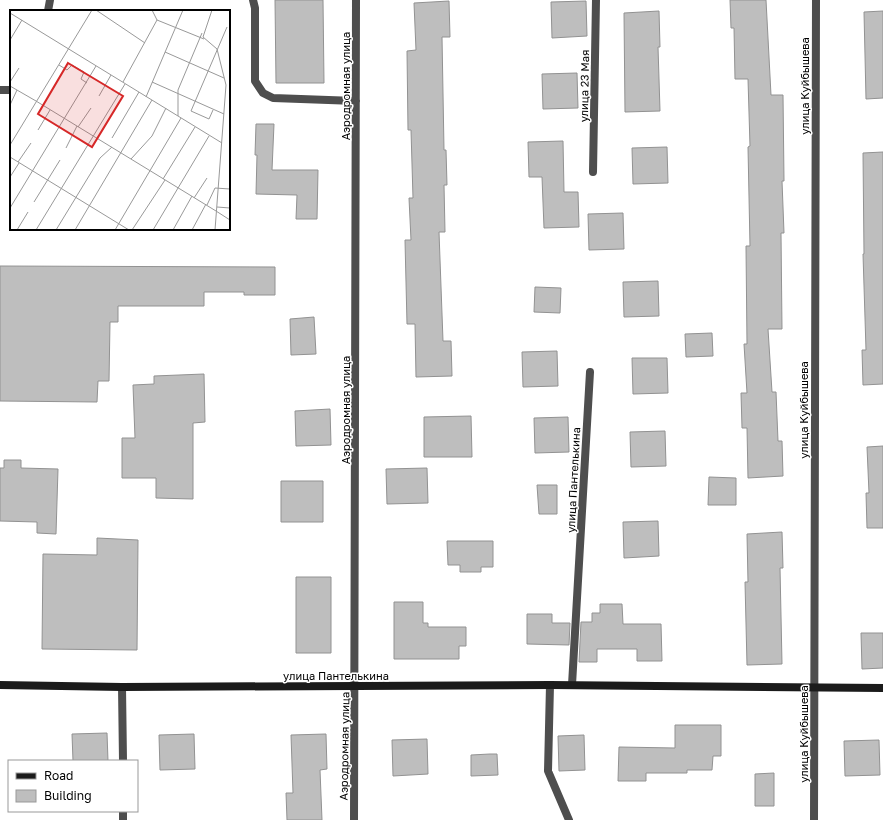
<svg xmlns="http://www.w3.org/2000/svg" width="883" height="820" viewBox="0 0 883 820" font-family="'Golos Text',sans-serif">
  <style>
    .building { fill: #bebebe; stroke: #929292 }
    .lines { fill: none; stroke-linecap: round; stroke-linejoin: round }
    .street { stroke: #4e4e4e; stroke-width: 8 }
    .secondary { stroke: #1b1b1b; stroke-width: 8 }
    .labels { text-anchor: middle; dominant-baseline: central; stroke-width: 3; stroke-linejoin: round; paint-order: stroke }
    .street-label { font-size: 11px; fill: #000; stroke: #fff }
    .inset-road { fill: none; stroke: #999; stroke-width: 1 }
    .view { fill: #d62828; fill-opacity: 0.15; stroke: #d62828; stroke-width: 2 }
    .inset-edge { fill: none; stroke: #000; stroke-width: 2 }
  </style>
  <rect width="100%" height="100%" fill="#fff"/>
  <path class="building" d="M275,0h48l1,83h-48z
    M730,0h36l5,95h12l1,86h-2l2,52h-3l1,96h-14l4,63h4l2,49h4l1,35 -35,2 -1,-50h-5l-1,-35h6l-3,-49h3l-1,-98h4l-2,-99 2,-1 -2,-67h-13l-1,-51h-3z
    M449,1l1,36h-8l2,113h2l1,35h-3l1,47h-6l4,109h8l1,35 -36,1 -1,-53h-8l-2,-84h6l-2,-42h4l-2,-68h-3l-1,-79 9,-1 -2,-47z
    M586,1l1,35 -35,2 -1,-36z
    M659,11l1,36h-2l2,64 -35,1 -1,-99z
    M883,11v87l-17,1 -2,-87z
    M577,73l1,35 -35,1 -1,-35z
    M256,124h18l-2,46h46l-1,49h-21l1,-24 -41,-1 1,-39h-2z
    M563,141l1,51h14l1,35 -35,1 -2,-51h-13l-1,-35z
    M667,147l1,36 -35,1 -1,-36z
    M883,152v232l-20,1 -1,-35h4l-3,-96h1l-1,-101z
    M623,213l1,36 -35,1 -1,-36z
    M0,266l275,1v28h-31v-3h-40v14h-86v16h-8l-1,59h-11l-1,21 -97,-1z
    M658,281l1,35 -35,1 -1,-35z
    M535,287l26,1 -1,25 -26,-1z
    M314,317l2,37 -25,1 -1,-36z
    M712,333l1,23 -27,1 -1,-23z
    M557,351l1,35 -35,1 -1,-35z
    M632,358h35l1,35 -35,1z
    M204,374l1,48 -12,1v76l-37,-1v-20h-34v-40h13l-2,-53 21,-1v-8z
    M330,409l1,36 -35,1 -1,-35z
    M471,416l1,41h-48v-40z
    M568,417l1,35 -34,1 -1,-35z
    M665,431l1,35 -35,1 -1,-35z
    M883,446v82h-16l-1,-35h3l-2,-46z
    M4,460h17v8l37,1 -2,65 -19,-1v-11l-37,-1v-53h4z
    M427,468l1,35 -41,1 -1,-35z
    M709,477l27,1v27h-28z
    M281,481h42v41h-42z
    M537,485h20v29h-18z
    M658,521l1,35 -35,2 -1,-36z
    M782,532l1,36h-3l2,96 -35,1 -2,-83h3l-1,-48z
    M97,538l41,2 -1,110 -95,-1 1,-95 54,1z
    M447,541h46v26h-12v5h-21v-7h-12z
    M296,577h35v76h-35z
    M394,602h29v21h5v4h38v19h-7v13h-65z
    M600,604h22l1,20h38l1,37h-25v-12h-40v13h-18l2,-40h11v-9h8z
    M527,614h25v9h18l-1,22 -42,-1z
    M861,633h22v35l-21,1z
    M675,725h46v31h-8l-1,14h-25v3h-41v8h-28l1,-34 56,1z
    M107,733l1,28h-35l-1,-27z
    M194,734l1,35 -35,1 -1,-35z
    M326,734l1,35 -7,1 2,50h-35l-1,-27h7l-2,-58z
    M584,735l1,35 -26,1 -1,-35z
    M427,739l1,35 -35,2 -1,-36z
    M879,740l1,35 -35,1 -1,-35z
    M490,754h7l1,21 -27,1v-21z
    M774,773v33h-19v-32z"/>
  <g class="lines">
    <path class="street" d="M253,0l2,8v73l8,12 10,5 83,3
      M48,11l2,-11
      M0,90h11
      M593,172l3,-172
      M550,685l-2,86 21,49
      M572,685l18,-313
      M122,687l1,74
      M123,811v9
      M354,820l2,-820
      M814,820l2,-820"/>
    <path class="secondary" d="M0,685l122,2 428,-2 333,3"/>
  </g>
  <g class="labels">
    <g class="street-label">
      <text transform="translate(345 86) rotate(-90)">Аэродромная улица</text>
      <text transform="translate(584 86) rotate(-89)">улица 23 Мая</text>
      <text transform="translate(804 86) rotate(-90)">улица Куйбышева</text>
      <text transform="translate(345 410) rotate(-90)">Аэродромная улица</text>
      <text transform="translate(803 410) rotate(-90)">улица Куйбышева</text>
      <text transform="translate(573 480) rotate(-87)">улица Пантелькина</text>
      <text x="336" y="675">улица Пантелькина</text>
      <text transform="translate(803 734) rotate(-90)">улица Куйбышева</text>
      <text transform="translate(344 746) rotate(-89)">Аэродромная улица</text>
    </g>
  </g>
  <g transform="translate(10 10)">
    <rect width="220" height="220" fill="#fff"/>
    <path class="inset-road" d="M86,0l49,33M142,0l5,10 47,19M202,0l-9,27 14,12 9,36 -11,145M0,3l212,130M0,30l12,-20M155,42l59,26M49,55l8,5 5,-5 5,3 7,4 -3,7 6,4M0,72l9,-14M113,72l34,-62M142,72l72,32M0,76l26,15M89,86l12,-21M136,87l37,-87M26,91l180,110M0,95l7,-15M203,100l-4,9 -18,-8 36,-84M168,106v-26l24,-57M68,117l13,-19M28,120l12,-20M102,128l27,-46M0,135l82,-135M56,138l11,-22M0,147l119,73M121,149l21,-23 14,-28M8,152l13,-19M0,167l9,-14M153,169l32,-52M184,188l13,-20M24,192l26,-42M197,195l8,-17 15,1M207,197l13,1M0,198l86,-142M206,201l14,9M7,220l11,-18M26,220l89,-146M46,220l44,-72 12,-11M65,220l77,-130M105,220l66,-112M122,220l33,-50M143,220l56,-94M163,220l19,-34M182,220l14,-26"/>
    <path class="view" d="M58,53l55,33 -31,51 -54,-33z"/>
    <rect width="220" height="220" class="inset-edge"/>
  </g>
  <rect x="8" y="760" width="130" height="52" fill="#ffffff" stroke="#999999"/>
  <rect x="16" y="773" width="20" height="6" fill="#1b1b1b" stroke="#999999"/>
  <text x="44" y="780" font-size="12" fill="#000000">Road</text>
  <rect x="16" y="790" width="20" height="12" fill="#bebebe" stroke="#999999"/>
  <text x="44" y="800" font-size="12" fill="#000000">Building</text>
</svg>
